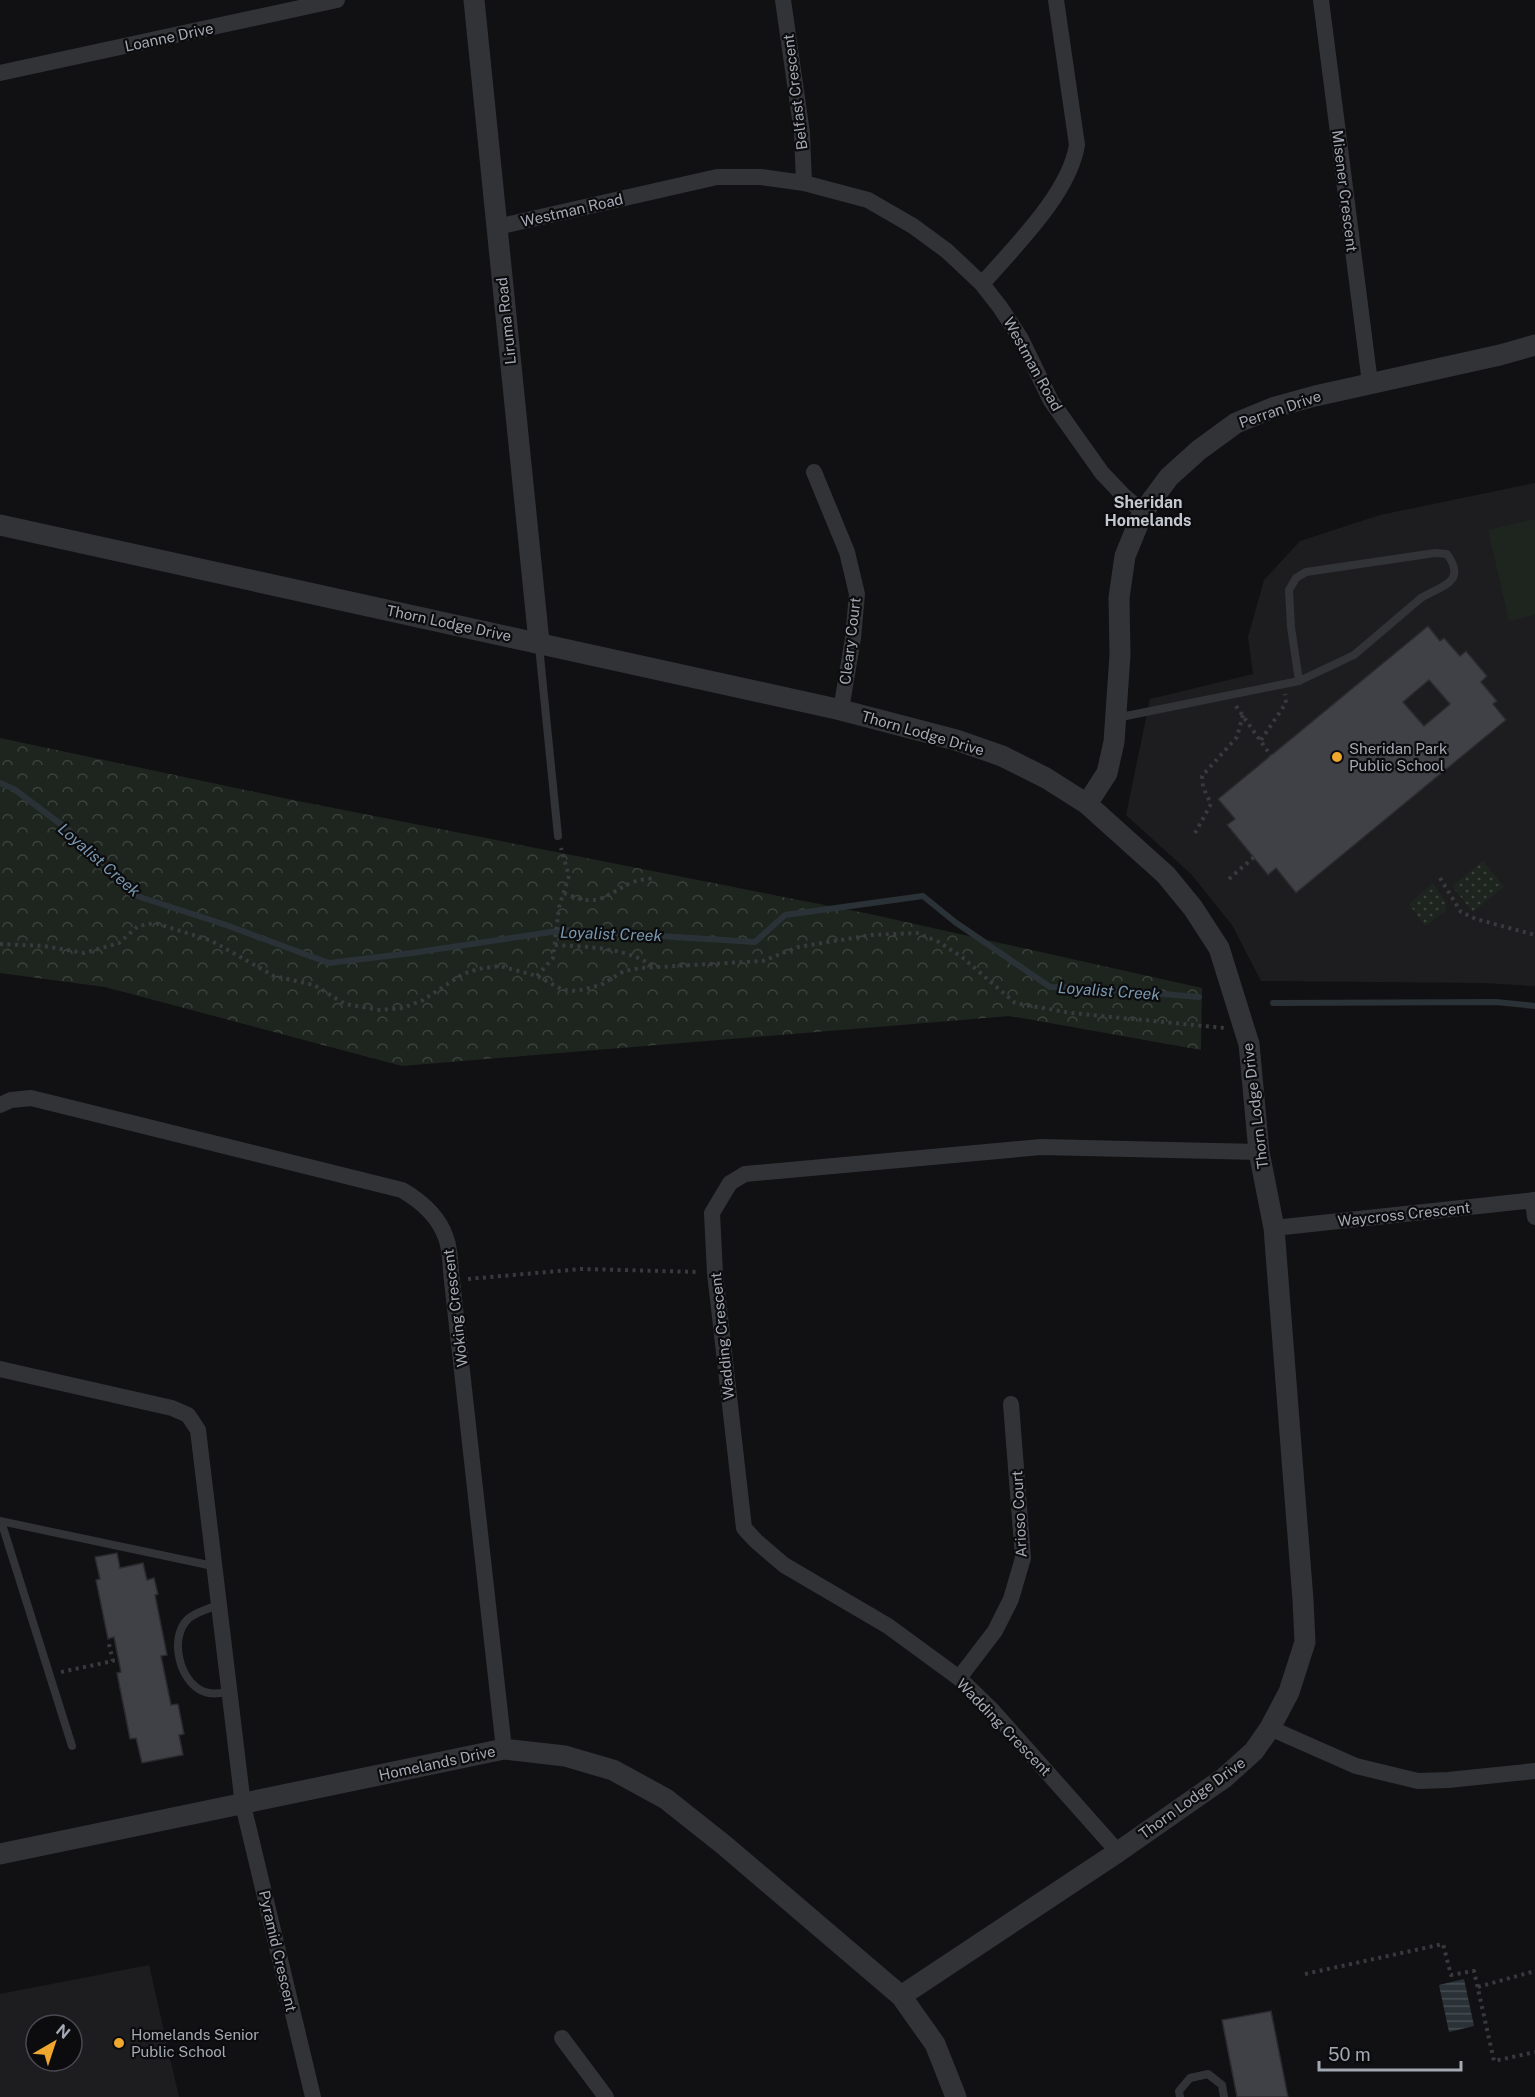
<svg xmlns="http://www.w3.org/2000/svg" width="1535" height="2097" viewBox="0 0 1535 2097" font-family="'Public Sans',sans-serif">
  <style>
    .built { fill: #1d1d20; fill-rule: evenodd }
    .grass { fill: #1d251e }
    .forest { fill: url(#forest-crowns) }
    .park { fill: url(#park-dots) }
    .water { fill: url(#water-rules) }
    .lines { fill: none; stroke-linecap: round; stroke-linejoin: round }
    .stream { stroke: #2a3238; stroke-width: 6 }
    .building { fill: #404146; stroke: #2b2b2f; stroke-width: 1.5; fill-rule: evenodd }
    .path { stroke: #383a3e; stroke-width: 4; stroke-dasharray: 3 4.5; stroke-linecap: butt }
    .service { stroke: #323337; stroke-width: 8 }
    .minor { stroke: #323337; stroke-width: 16 }
    .tertiary { stroke: #323337; stroke-width: 21 }
    .poi-dot { fill: #efa72d; stroke: #0c0c0e; stroke-width: 2 }
    .labels { text-anchor: middle; dominant-baseline: central; stroke-width: 4.5; stroke-linejoin: round; paint-order: stroke }
    .street-label { font-size: 15px; fill: #a3a8b3; stroke: #0c0c0e }
    .poi-label { font-size: 15px; fill: #a3a8b3; stroke: #0c0c0e; text-anchor: start }
    .neighbourhood-label { font-size: 16px; font-weight: bold; fill: #c3c7cf; stroke: #0c0c0e }
    .water-label { font-size: 16px; font-style: italic; fill: #7997ae; stroke: #0c0c0e }
  </style>
  <defs>
    <pattern id="forest-crowns" width="20" height="18" patternUnits="userSpaceOnUse" patternTransform="scale(1.5)"><rect width="20" height="18" fill="#1d251e"/><path d="M2 6a3 3 0 1 1 6 0M12 15a3 3 0 1 1 6 0" fill="none" stroke="#3b423c"/></pattern>
    <pattern id="park-dots" width="8" height="8" patternUnits="userSpaceOnUse" patternTransform="scale(1.5)"><rect width="8" height="8" fill="#1d251e"/><path d="M2 2h.1M6 6h.1" fill="none" stroke="#3b423c" stroke-width="1.8" stroke-linecap="round"/></pattern>
    <pattern id="water-rules" width="6" height="5" patternUnits="userSpaceOnUse" patternTransform="scale(1.5)"><rect width="6" height="5" fill="#2a3238"/><path d="M0 2.5h6" fill="none" stroke="#464d52"/></pattern>
  </defs>
  <rect width="100%" height="100%" fill="#111113"/>
  <path class="built" d="M1535,483v503l-53,-3 -221,-2 -29,-56 -41,-51 -65,-59 24,-116 103,-25 -5,-37 16,-57 36,-39 80,-26z
    M149,1965l30,132h-179v-103zM36,2025h36v36h-36z"/>
  <path class="grass" d="M1535,519v96l-26,6 -21,-91z"/>
  <path class="forest" d="M0,738l288,61 582,115 332,74 -1,62 -191,-34 -608,50 -297,-79 -105,-14z"/>
  <path class="park" d="M1483,861l21,26 -31,25 -21,-26z
    M1433,883l13,20v8l-21,15 -16,-22z"/>
  <path class="water" d="M1464,1979l10,47 -25,6 -10,-47z"/>
  <g class="lines">
    <path class="stream" d="M0,783l14,6 57,43 66,64 89,29 103,38 83,-10 152,-23 191,12 30,-27 138,-19 32,26 95,65 43,1 106,9
      M1273,1003l223,-1 39,4"/>
  </g>
  <path class="building" d="M1428,626l12,15 4,-3 16,18 6,-5 21,25 -6,6 16,19 -4,3 13,16 -210,173 -20,-25 -8,7 -41,-50 8,-6 -17,-20zM1429,680l21,24 -26,22 -21,-24z
    M117,1553l3,15 23,-5 4,17 7,-2 4,16 -3,1 12,60 -6,1 10,49 7,-1 6,30 -5,1 4,20 -41,8 -6,-25 -6,1 -13,-66 4,-1 -7,-35 -6,2 -12,-59 4,-1 -5,-22z
    M1271,2011l17,86h-51l-15,-77z"/>
  <g class="lines">
    <path class="path" d="M1236,706l35,50
      M1261,740l25,-37 -1,-9
      M1195,833l16,-29 -8,-17 -1,-11 35,-39 6,-22
      M1440,878l21,34 15,7 59,16
      M1229,879l25,-22
      M564,893c37,17 41,0 72,-12 6,-2 14,-2 20,-3
      M0,944l44,2 40,7 35,-10 19,-17 17,-3 57,18 62,35 40,9 31,19 35,6 23,-2 20,-8 40,-26 15,-5 22,-3 37,10 26,14 14,1 24,-6 23,-14 17,-3 122,-7 35,-14 73,-12 46,-2 22,9 23,15 53,46 56,10 154,15
      M555,945c33,2 70,2 98,21
      M537,976l16,-18 6,-51 10,-31 -8,-28
      M468,1279l113,-10 119,3
      M61,1672l52,-11 -5,-21
      M1305,1974l138,-30 8,31 23,-4 20,90 41,-9
      M1478,1987l57,-16"/>
    <path class="service" d="M539,646l19,190
      M1116,718l183,-37 55,-26 67,-57c19,-12 47,-15 26,-44l-12,-1 -129,19 -10,6 -7,12 2,37 8,54
      M0,1521l213,45
      M1,1521l71,225
      M218,1605c-10,4 -22,7 -30,14 -20,19 -8,65 17,73 7,3 17,1 24,0
      M1180,2097l-1,-6 11,-13 18,-4 14,11 2,12"/>
    <path class="minor" d="M783,0l19,133 2,50
      M1321,0l49,383
      M0,73l337,-73
      M497,227l220,-50h44l43,6 64,17 45,26 34,25 35,33 18,23 21,32 30,62 51,72 21,22 20,17
      M982,284c33,-38 87,-90 95,-139l-21,-145
      M814,472l33,80 10,42 -4,44 -12,72
      M0,1105l11,-5 20,-2 371,92c19,11 37,27 44,48 5,13 4,29 6,43l52,468
      M1533,1200l2,17
      M1274,1228l261,-28
      M0,1369l172,39 16,7 10,15 45,375 70,292
      M959,1678l36,-47 16,-32 12,-41 -12,-154
      M1270,1728l86,38 62,15 30,-1 87,-9
      M1118,1852l-126,-142 -33,-32 -71,-52 -104,-61 -28,-24 -12,-13 -29,-255 -3,-60 18,-30 15,-9 296,-27 218,5
      M562,2038l44,59"/>
    <path class="tertiary" d="M474,0l65,642
      M0,525l841,185 115,30 46,16 44,22 41,26 79,71 27,33 26,40 30,96 10,108 15,76 29,372 2,42 -16,50 -19,36 -16,23 -30,27 -106,74 -217,144
      M1087,804l20,-31 7,-31 6,-87 -1,-57 6,-42 18,-44 26,-35 30,-27 37,-27 39,-16 40,-11 185,-41 35,-10
      M0,1854l504,-105 61,7 48,14 53,29 58,46 177,151 34,48 21,53"/>
  </g>
  <g class="poi-dot">
    <circle cx="1337" cy="757" r="6"/>
    <circle cx="119" cy="2043" r="6"/>
  </g>
  <g class="labels">
    <g class="street-label">
      <text transform="translate(169 37) rotate(-12)">Loanne Drive</text>
      <text transform="translate(795 92) rotate(-97)">Belfast Crescent</text>
      <text transform="translate(1345 191) rotate(83)">Misener Crescent</text>
      <text transform="translate(572 210) rotate(-13)">Westman Road</text>
      <text transform="translate(506 321) rotate(-96)">Liruma Road</text>
      <text transform="translate(1033 364) rotate(61)">Westman Road</text>
      <text transform="translate(1280 409) rotate(-19)">Perran Drive</text>
      <text transform="translate(449 623) rotate(12)">Thorn Lodge Drive</text>
      <text transform="translate(850 641) rotate(-83)">Cleary Court</text>
      <text transform="translate(923 733) rotate(16)">Thorn Lodge Drive</text>
      <text transform="translate(1255 1106) rotate(-97)">Thorn Lodge Drive</text>
      <text transform="translate(1404 1214) rotate(-6)">Waycross Crescent</text>
      <text transform="translate(455 1308) rotate(-97)">Woking Crescent</text>
      <text transform="translate(722 1336) rotate(-96)">Wadding Crescent</text>
      <text transform="translate(1019 1514) rotate(-93)">Arioso Court</text>
      <text transform="translate(1004 1727) rotate(46)">Wadding Crescent</text>
      <text transform="translate(437 1763) rotate(-12)">Homelands Drive</text>
      <text transform="translate(1192 1798) rotate(-36)">Thorn Lodge Drive</text>
      <text transform="translate(278 1951) rotate(77)">Pyramid Crescent</text>
    </g>
    <g class="poi-label">
      <text x="1349" y="748">Sheridan Park<tspan x="1349" dy="17">Public School</tspan></text>
      <text x="131" y="2034">Homelands Senior<tspan x="131" dy="17">Public School</tspan></text>
    </g>
    <g class="neighbourhood-label">
      <text x="1148" y="502">Sheridan<tspan x="1148" dy="18">Homelands</tspan></text>
    </g>
    <g class="water-label">
      <text transform="translate(99 860) rotate(41)">Loyalist Creek</text>
      <text transform="translate(611 934) rotate(2)">Loyalist Creek</text>
      <text transform="translate(1109 991) rotate(4)">Loyalist Creek</text>
    </g>
  </g>
  <g transform="translate(54 2043) rotate(39)"><circle r="28" fill="#0c0c0e" stroke="#484a50" stroke-width="1.5"/>
  <path d="M0-4.5L10 22L0 15L-10 22Z" fill="#efa72d"/>
  <text y="-9" font-size="16" font-weight="bold" text-anchor="middle" fill="#a3a8b3">N</text>
  </g>
  <path d="M1319 2061v9h142v-9" fill="none" stroke="#a3a8b3" stroke-width="3"/>
  <text x="1328" y="2061" font-size="18" fill="#a3a8b3" stroke="#0c0c0e" stroke-width="4.5" paint-order="stroke">50 m</text>
</svg>
